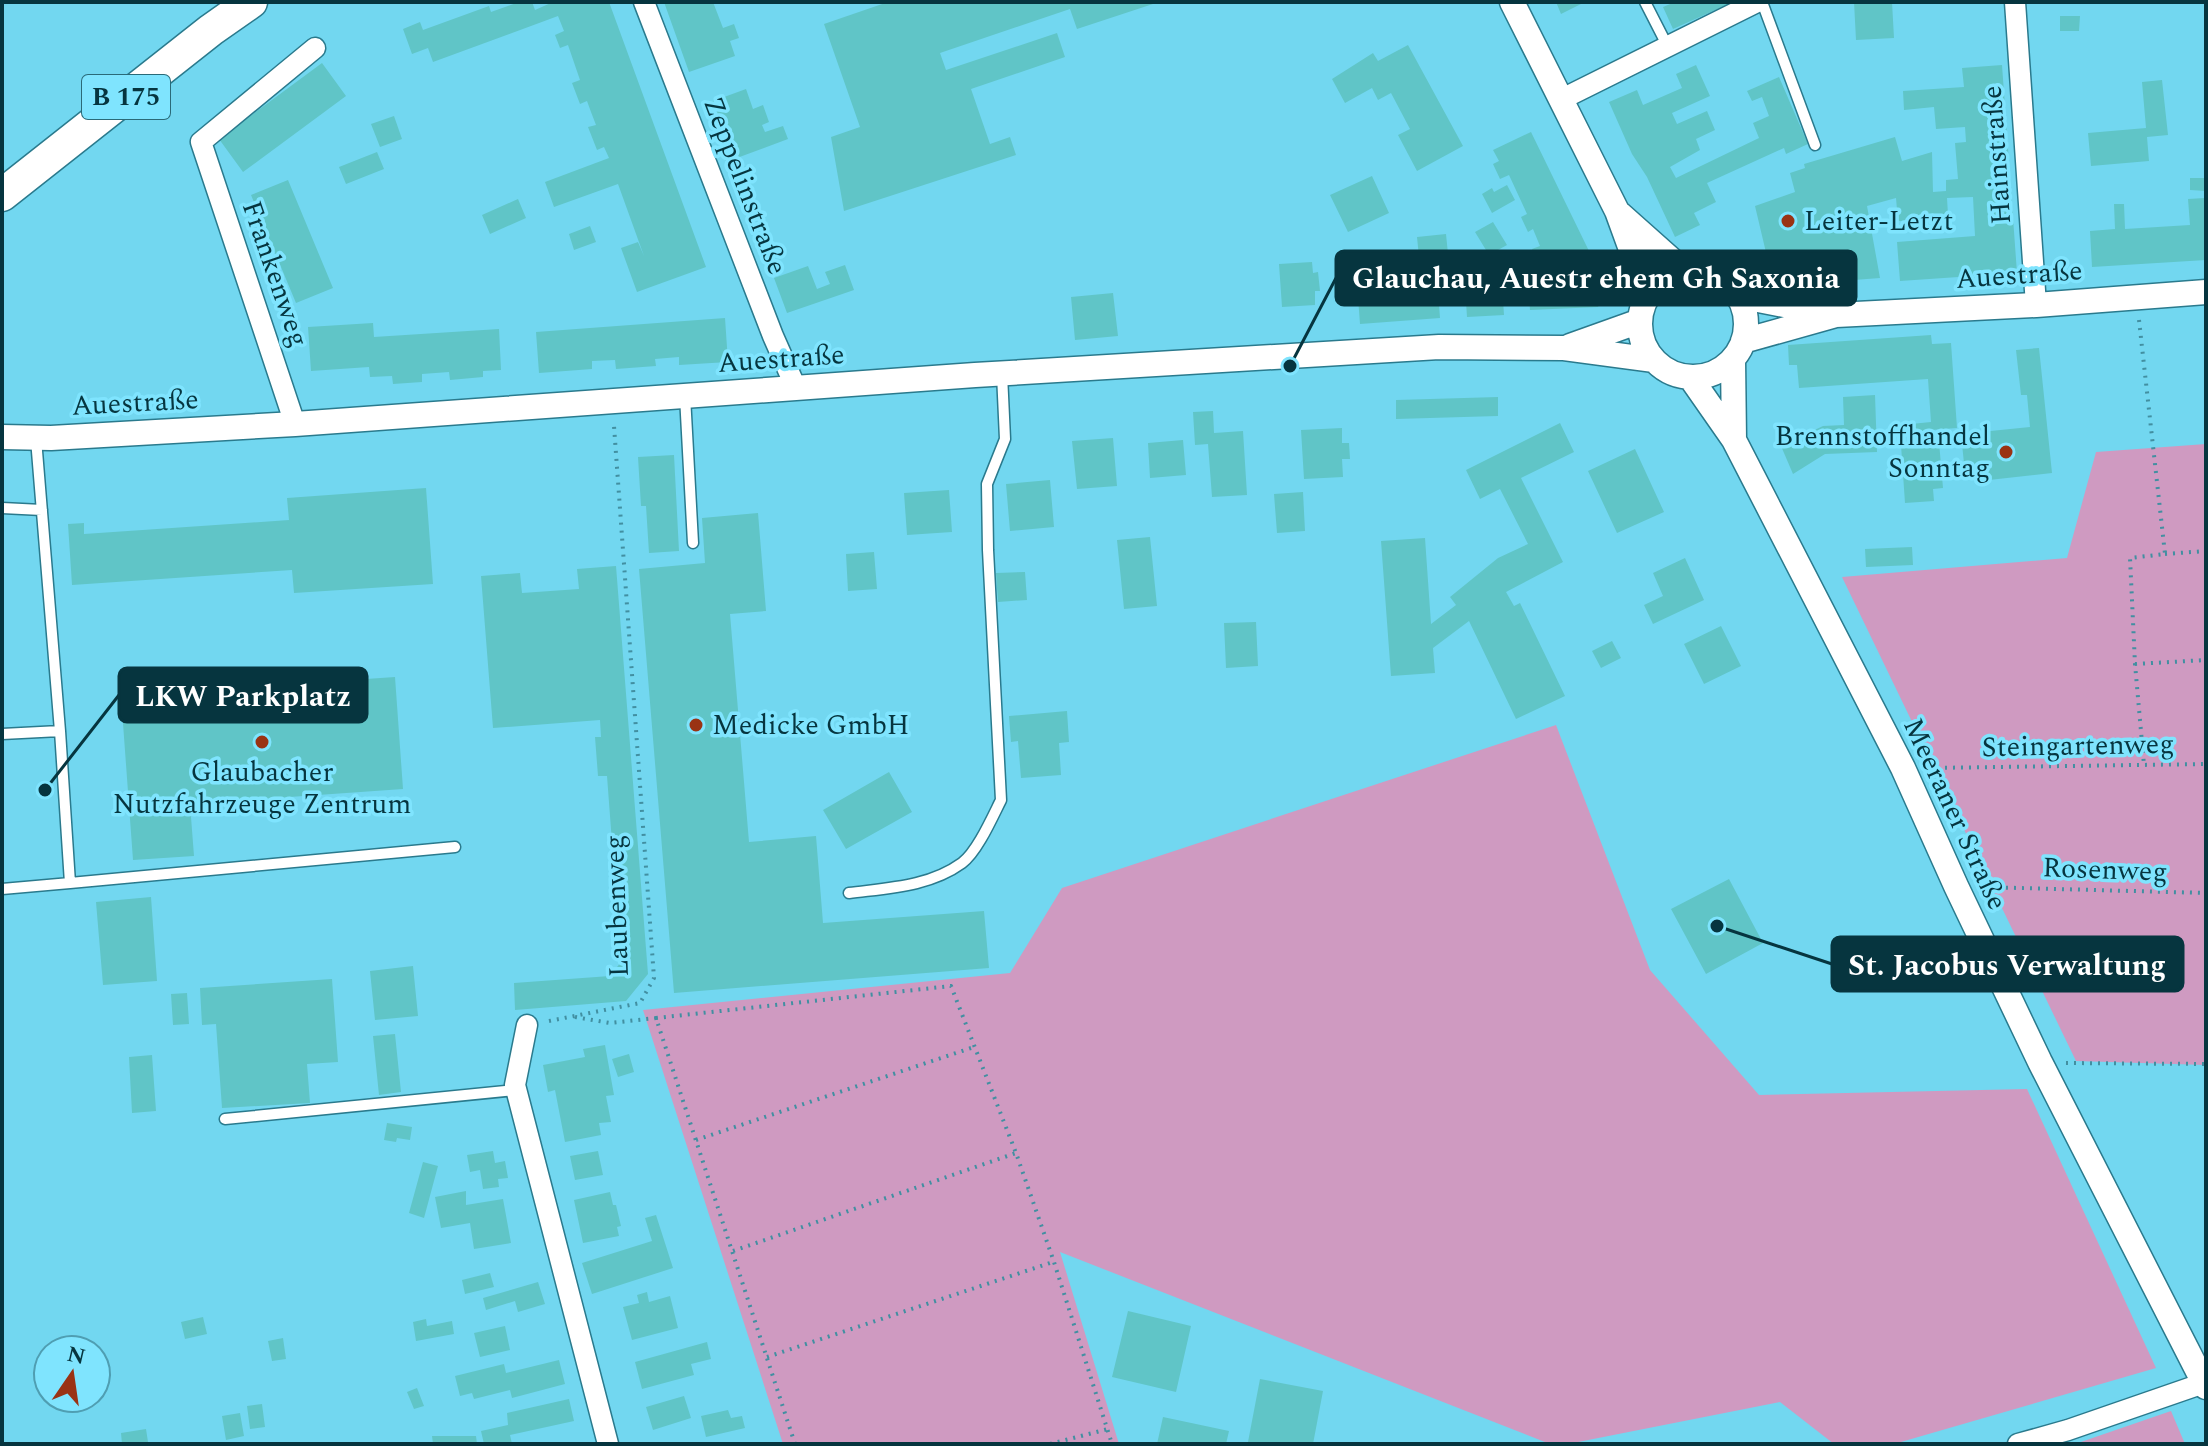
<svg xmlns="http://www.w3.org/2000/svg" width="2208" height="1446" viewBox="0 0 2208 1446" font-family="Spectral,serif">
  <style>
    .green { fill: #cf9ac1 }
    .building { fill: #60c5c7 }
    .lines { fill: none; stroke-linecap: round; stroke-linejoin: round }
    .service-casing { stroke: #2a7a8d; stroke-width: 13 }
    .minor-casing { stroke: #2a7a8d; stroke-width: 23 }
    .tertiary-casing { stroke: #2a7a8d; stroke-width: 27 }
    .primary-casing { stroke: #2a7a8d; stroke-width: 35 }
    .path { stroke: #428fa1; stroke-width: 4; stroke-dasharray: 2 6; stroke-linecap: butt }
    .service { stroke: #fff; stroke-width: 10 }
    .minor { stroke: #fff; stroke-width: 20 }
    .tertiary { stroke: #fff; stroke-width: 24 }
    .primary { stroke: #fff; stroke-width: 32 }
    .poi-dot { fill: #9a3314; stroke: #7fe4fe; stroke-width: 3 }
    .labels { text-anchor: middle; dominant-baseline: central; stroke-width: 7; stroke-linejoin: round; paint-order: stroke }
    .shield { fill: #7fe4fe; stroke: #2a6a78; stroke-width: 2 }
    .shield-label { font-size: 26px; font-weight: bold; fill: #06353f }
    .street-label { font-size: 28px; fill: #06353f; stroke: #7fe4fe }
    .poi-label { font-size: 28px; fill: #06353f; stroke: #7fe4fe; text-anchor: start }
    .leader { fill: none; stroke: #06353f; stroke-width: 3 }
    .callout-dot { fill: #06353f; stroke: #7fe4fe; stroke-width: 3 }
    .callout { fill: #06353f; stroke: #06353f; stroke-width: 3 }
    .callout-label { font-size: 30px; text-anchor: middle; font-weight: bold; fill: #fff }
  </style>
  <rect width="100%" height="100%" fill="#72d7f0"/>
  <path class="green" d="M2206,444v621l-130,-4 -234,-484 225,-19 29,-106z
    M1556,725l94,245 109,125 268,-6 129,279 -262,76h-60l-54,-42 -212,42h-18l-490,-192 59,192h-336l-140,-434 367,-37 52,-85z
    M2171,1411l14,33 -107,-1z"/>
  <path class="building" d="M519,2h13l3,8 18,-8h56l97,265 -69,25 -16,-44 17,-6 6,14 -26,-72 -64,23 -9,-25 64,-24 -5,-11 -7,3 -9,-23 8,-2 -5,-13 -4,-11 -7,3 -8,-21 8,-3 -12,-35 -8,3 -5,-13 9,-4 -6,-15 -125,46 -5,-14 -16,6 -9,-25 17,-7 3,8 66,-24 2,6z
    M664,2h49l10,26 11,-4 5,14 -9,3 5,15 -46,16z
    M888,2h268v1l-79,26 -7,-20 -130,44 6,17 111,-37 8,24 -94,32 19,55 20,-7 6,18 -172,56 -13,-74 29,-10 -36,-103z
    M1556,2h29l-24,12z
    M1675,2h58l-60,27 -10,-22z
    M1854,2h38l2,36 -38,2z
    M2060,16h20l-1,15h-19z
    M1408,45l55,101 -46,25 -19,-36 12,-6 -19,-36 -13,7 -6,-12 -27,15 -13,-24 41,-26 5,8z
    M322,63l24,33 -103,76 -24,-33z
    M1696,65l14,31 -38,17 5,11 30,-13 8,19 -19,9 4,11 -30,17 6,11 83,-40 -6,-15 16,-7 -7,-19 -10,4 -5,-10 32,-14 29,67 -22,10 -2,-6 -77,35 9,19 -22,11 6,12 -25,12 -28,-60 -15,-23 -23,-52 28,-12 6,15 39,-17 -6,-14z
    M2002,65l15,208 -117,8 -3,-39 78,-6 -2,-39 -26,1 1,17h-13v5l-37,1 -2,-23 -29,8 13,72 -52,4h-55l-18,-76 40,-14 -5,-19 15,-5 -1,-4 91,-27 7,24 30,-9 1,40 13,-1v-11l12,-1 -3,-36 11,-1 -1,-15 -29,2 -2,-22 -30,3 -1,-19 61,-4 -2,-19z
    M2162,80l6,55 -21,2 2,24 -58,5 -3,-33 58,-5 -4,-46z
    M746,89l7,20 10,-4 6,17 -7,3 3,7 18,-6 5,13 -62,23 -21,-58z
    M394,116l8,23 -22,8 -9,-23z
    M1531,132l77,158 -10,17 -68,3 -3,-40h26l-5,-10 -9,4 -7,-15 8,-3 -7,-17 -5,3 -7,-15 6,-3 -18,-39 -9,4 -7,-15 6,-3 -6,-11z
    M377,152l7,17 -38,15 -7,-17z
    M1372,176l17,37 -41,19 -18,-37z
    M2190,178h16v13l-16,-1z
    M288,180l45,108 -37,15 -45,-108z
    M1507,185l8,15 -23,13 -10,-19 10,-6 2,4z
    M2205,198l1,62 -114,7 -2,-36 25,-2 -1,-25h10l1,25 65,-4 -2,-26z
    M518,199l8,19 -36,16 -8,-19z
    M1493,222l14,23 -18,10 -14,-23z
    M590,226l6,16 -22,8 -5,-16z
    M1446,234l2,20 -29,3 -2,-20z
    M1312,262l1,11 5,-1 2,19h-5v14l-33,2 -3,-43z
    M845,265l9,25 -67,23 -13,-35 34,-12 9,23 13,-5 -5,-12z
    M1506,267l2,33h-5l1,15 -37,2 -3,-47z
    M1437,278l3,40 -80,6 -3,-40z
    M1113,293l5,43 -43,4 -4,-43z
    M725,318l3,44 -49,3v-8l-24,2 1,7 -40,3 -1,-9 -23,1v8l-53,4 -3,-41z
    M373,323l1,14 125,-8 2,41 -18,1v6l-33,3 -1,-8 -27,2v8l-29,2 -1,-8 -22,1 -1,-10 -58,4 -3,-44z
    M1931,335l1,9 19,-1 6,85 -26,2 1,13 7,-1 4,46 -10,1 1,12 -29,2 -4,-58 11,-1 -1,-20 20,-2 -3,-43 -129,9 -2,-23h-8l-1,-20z
    M2039,348l13,125 -63,7 -1,-9 -23,2 -4,-39 69,-7 -3,-32h-6l-5,-45z
    M1875,395l2,57 -52,2 -32,20 -12,-28 42,-20 21,-1 -1,-28z
    M1498,397v19l-102,3v-19z
    M1213,411l1,22 29,-2 4,64 -35,2 -4,-53 -13,1 -2,-33z
    M1560,423l14,29 -53,26 42,84 -57,30 8,14 6,-3 45,93 -49,23 -47,-98 -36,27 2,25 -44,3 -10,-135 44,-3 6,86 25,-19 -6,-8 48,-39 30,-14 -28,-55 -20,10 -14,-29z
    M1342,428v15h7l1,16h-8l1,18 -39,2 -3,-49z
    M1113,438l4,48 -40,3 -5,-48z
    M1183,440l3,35 -36,3 -2,-35z
    M1635,449l29,63 -47,21 -29,-62z
    M674,455l5,96 -30,2 -3,-47h-5l-3,-49z
    M1050,480l4,47 -44,4 -4,-47z
    M426,488l7,96 -139,9 -2,-23 -220,15 -4,-61 16,-1v11l205,-14 -2,-22z
    M949,490l3,42 -45,3 -3,-42z
    M1303,492l2,39 -28,2 -3,-39z
    M758,513l8,98 -36,3 19,228 67,-6 7,87 161,-12 5,57 -315,25 -35,-424 66,-6 -3,-45z
    M1150,537l7,69 -33,3 -7,-69z
    M1912,547l1,18 -47,2 -1,-18z
    M874,552l3,37 -29,2 -2,-37z
    M1685,558l19,42 -51,24 -9,-19 19,-9 -10,-23z
    M616,566l32,408 -22,27 -111,9 -1,-27 96,-7 11,-14 -14,-186h-9l-3,-39h6l-1,-17 -107,8 -12,-152 39,-3 2,20 57,-4 -2,-20z
    M1025,572l2,28 -29,2 -2,-29z
    M1256,622l2,44 -32,2 -2,-45z
    M1721,626l20,40 -37,18 -20,-40z
    M1612,641l9,17 -20,10 -9,-17z
    M395,677l8,112 -213,15 4,52 -61,4 -12,-164z
    M1067,711l2,31 -10,1 2,32 -40,3 -3,-37 -7,1 -2,-26z
    M889,772l23,40 -66,37 -23,-39z
    M1729,879l34,64 -57,31 -35,-65z
    M151,897l6,84 -54,4 -7,-83z
    M413,966l5,50 -43,4 -5,-49z
    M332,979l6,83 -31,2 3,39 -88,5 -6,-84 -14,1 -2,-37z
    M187,993l2,31 -16,1 -2,-31z
    M395,1034l6,58 -22,3 -6,-59z
    M605,1045l9,50 -8,1 5,26 -12,1 2,12 -36,7 -10,-52 -7,2 -5,-27 42,-8 -2,-8z
    M629,1054l5,18 -16,5 -6,-18z
    M152,1055l4,56 -24,2 -3,-56z
    M387,1123l25,4 -2,13 -13,-2 -1,4 -12,-2z
    M493,1151l2,12 10,-2 3,17 -10,1 1,8 -16,2 -3,-19 -10,2 -3,-17z
    M598,1151l5,24 -28,5 -5,-24z
    M423,1162l15,4 -14,52 -15,-5z
    M466,1191v14l37,-6 8,44 -37,6 -4,-26 -29,5 -6,-31z
    M610,1192l3,13h3l5,21 -4,1 2,9 -36,7 -9,-43z
    M656,1215l17,53 -81,26 -10,-31 70,-22 -7,-23z
    M490,1273l4,14 -29,7 -3,-14z
    M538,1282l7,22 -27,8 -3,-11 -29,9 -3,-12z
    M647,1292l2,10 21,-6 8,32 -46,12 -9,-33 16,-4 -2,-8z
    M1128,1311l63,15 -15,66 -64,-15z
    M203,1317l4,17 -22,5 -4,-17z
    M426,1319l1,7 25,-5 2,13 -38,7 -3,-19z
    M505,1326l5,24 -30,7 -6,-24z
    M283,1338l3,21 -14,2 -4,-20z
    M707,1342l4,17 -20,5 3,11 -52,14 -7,-27z
    M559,1360l6,24 -53,14 -2,-8 -36,9 -2,-6 -12,3 -5,-20 49,-12 2,9z
    M1260,1379l63,12 -10,53h-56l-9,-2z
    M417,1388l7,18 -10,3 -7,-17z
    M684,1396l7,22 -38,12 -7,-23z
    M569,1399l5,22 -64,14 2,9h-28l-3,-13 27,-6 -1,-12z
    M262,1404l3,23 -15,2 -3,-23z
    M728,1410l3,8 11,-2 3,12 -39,9 -5,-21z
    M240,1413l4,23 -18,4 -4,-24z
    M1163,1417l66,14 -3,13h-69z
    M146,1429l2,13 -26,2 -1,-11z
    M432,1436h44l1,8h-44z"/>
  <g class="lines">
    <g class="service-casing">
      <path id="service" d="M1645,2l23,45
        M1762,2l53,143
        M685,396l8,147
        M2,508l40,2
        M60,731l10,152 385,-36
        M2,734l58,-3 -24,-292
        M2,889l68,-6
        M849,893c38,-5 80,-6 113,-30 15,-11 30,-45 39,-63l-13,-250 -1,-66 18,-45 -3,-65
        M225,1119l291,-29"/>
    </g>
    <g class="minor-casing">
      <path id="minor" d="M644,2l129,334 23,52
        M2015,2l21,303
        M1560,100l197,-98
        M295,424l-94,-282 114,-94
        M527,1025l-12,60 93,359
        M2018,1444l50,-14 136,-47"/>
    </g>
    <g class="tertiary-casing">
      <path id="tertiary" d="M1512,2l105,209 31,85
        M1620,214l64,57
        M1640 324a53 53 0 1 1 106 0a53 53 0 1 1-106 0Z
        M1738,296l92,18
        M1743,341l93,-26 200,-10 170,-13
        M1570,346l70,-25
        M1733,359l1,81
        M1690,377l44,63 169,328 53,118 84,176 166,325
        M2,437l49,1 244,-14 680,-49 464,-28 125,1 90,12"/>
    </g>
    <g class="primary-casing">
      <path id="primary" d="M2,195l209,-165 40,-28"/>
    </g>
    <path class="path" d="M2139,320l26,234 -35,4 5,106 9,101
      M2165,554l41,-3
      M2135,664l71,-4
      M1929,768l277,-4
      M1982,887l224,6
      M575,1017l35,6 46,-5
      M549,1021l91,-18 14,-25 -40,-552
      M2066,1063l140,1
      M696,1140l278,-93
      M733,1251l283,-98
      M767,1357l286,-95
      M795,1444l-139,-426 295,-32 65,167 38,109 58,182
      M1050,1444l58,-15"/>
    <use href="#service" class="service"/>
    <use href="#minor" class="minor"/>
    <use href="#tertiary" class="tertiary"/>
    <use href="#primary" class="primary"/>
  </g>
  <g class="poi-dot">
    <circle cx="1788" cy="221" r="8"/>
    <circle cx="2006" cy="452" r="8"/>
    <circle cx="696" cy="725" r="8"/>
    <circle cx="262" cy="742" r="8"/>
  </g>
  <g class="labels">
    <rect class="shield" x="82" y="75" width="88" height="44" rx="6"/>
    <g class="shield-label">
      <text x="126" y="97">B 175</text>
    </g>
    <g class="street-label">
      <text transform="translate(1997 155) rotate(-94)">Hainstraße</text>
      <text transform="translate(745 186) rotate(69)">Zeppelinstraße</text>
      <text transform="translate(275 274) rotate(71)">Frankenweg</text>
      <text transform="translate(2019 275) rotate(-4)">Auestraße</text>
      <text transform="translate(781 359) rotate(-4)">Auestraße</text>
      <text transform="translate(135 403) rotate(-3)">Auestraße</text>
      <text transform="translate(2078 746) rotate(-1)">Steingartenweg</text>
      <text transform="translate(1955 814) rotate(65)">Meeraner Straße</text>
      <text transform="translate(2105 870) rotate(2)">Rosenweg</text>
      <text transform="translate(617 906) rotate(-92)">Laubenweg</text>
    </g>
    <g class="poi-label">
      <text x="1804" y="221">Leiter-Letzt</text>
      <text x="1990" y="436" text-anchor="end">Brennstoffhandel<tspan x="1990" dy="32">Sonntag</tspan></text>
      <text x="712" y="725">Medicke GmbH</text>
      <text x="262" y="772" text-anchor="middle">Glaubacher<tspan x="262" dy="32">Nutzfahrzeuge Zentrum</tspan></text>
    </g>
  </g>
  <path class="leader" d="M1290 366L1336 278M45 790L119 695M1717 926L1832 964"/>
  <g class="callout-dot">
    <circle cx="1290" cy="366" r="8"/>
    <circle cx="45" cy="790" r="8"/>
    <circle cx="1717" cy="926" r="8"/>
  </g>
  <g class="callout">
    <rect x="1336" y="251" width="520" height="54" rx="8"/>
    <rect x="119" y="668" width="248" height="54" rx="8"/>
    <rect x="1832" y="937" width="351" height="54" rx="8"/>
  </g>
  <g class="callout-label">
    <text x="1596" y="288">Glauchau, Auestr ehem Gh Saxonia</text>
    <text x="243" y="706">LKW Parkplatz</text>
    <text x="2007" y="975">St. Jacobus Verwaltung</text>
  </g>
  <rect width="2208" height="1446" fill="none" stroke="#06353f" stroke-width="8"/>
  <g transform="translate(72 1374) rotate(13)"><circle r="38" fill="#7fe4fe" stroke="#4f9eb2" stroke-width="2"/>
  <path d="M0-6L14 30L0 20L-14 30Z" fill="#9a3314"/>
  <text y="-12" font-size="22" font-weight="bold" text-anchor="middle" fill="#06353f">N</text>
  </g>
</svg>
